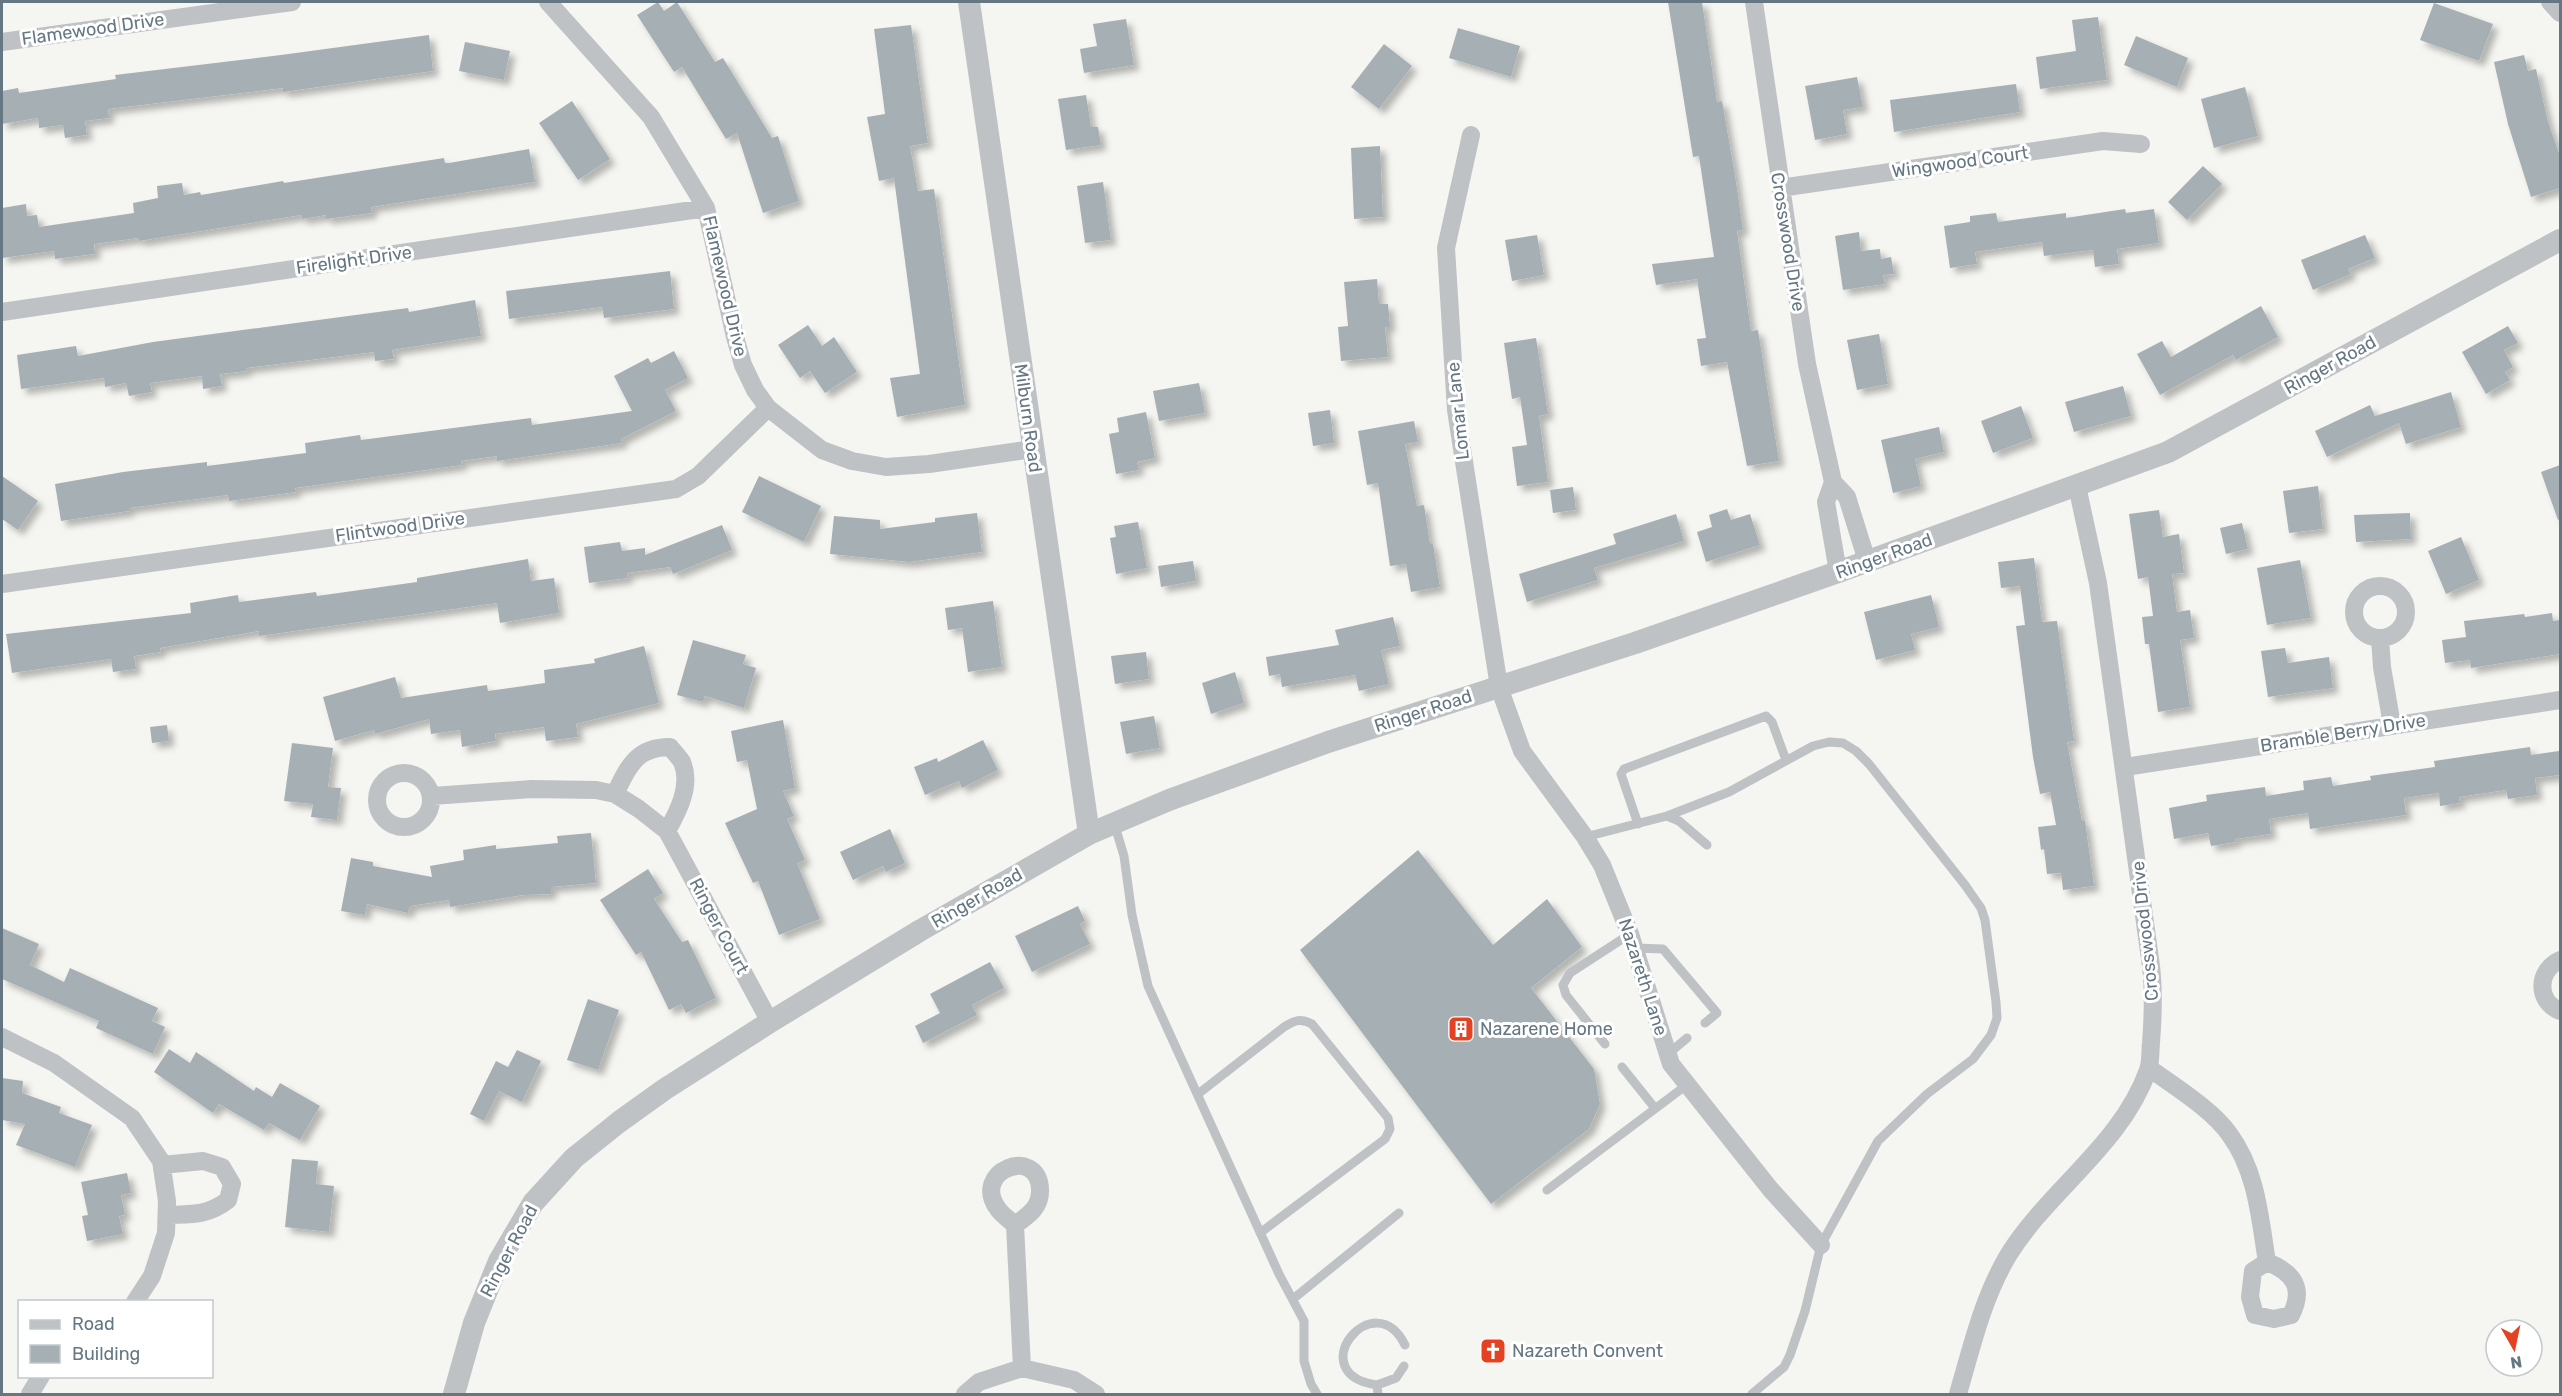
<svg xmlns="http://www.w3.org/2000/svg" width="2562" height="1396" viewBox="0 0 2562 1396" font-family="Rubik,sans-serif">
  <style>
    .building { fill: #a6b0b4; filter: url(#shadow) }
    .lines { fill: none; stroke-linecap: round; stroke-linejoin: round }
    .service { stroke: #bec2c5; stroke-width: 9 }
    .minor { stroke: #bec2c5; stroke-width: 18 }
    .tertiary { stroke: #bec2c5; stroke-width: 22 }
    .labels { text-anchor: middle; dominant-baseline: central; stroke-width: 6; stroke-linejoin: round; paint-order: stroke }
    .street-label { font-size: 18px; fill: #647782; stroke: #fff }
    .poi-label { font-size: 18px; fill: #647782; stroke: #fff; text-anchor: start }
  </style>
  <defs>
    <filter id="shadow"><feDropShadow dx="5.5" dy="5.5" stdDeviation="3" flood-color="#0004"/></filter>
  </defs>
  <rect width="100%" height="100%" fill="#f5f5f1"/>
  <path class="building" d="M658,2l6,9 13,-9 38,60 8,-4 49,80 6,-2 21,65 -36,12 -26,-80 -11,6 -44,-72 -8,5 -37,-57z
    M1668,2h34l15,100 5,-1 13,74 8,55 -6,1 14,100 7,-1 21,131 -32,5 -20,-104 -26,4 -4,-27 9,-1 -9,-59 -41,6 -4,-21 62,-7 -15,-101 -6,1z
    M2434,3l59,21 -14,37 -59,-21z
    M2098,17l9,63 -67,9 -4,-32 40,-6 -4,-31z
    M1126,19l8,46 -50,8 -4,-24 17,-3 -4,-22z
    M911,25l17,118 -18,3 8,45 16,-2 31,216 -68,12 -7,-39 30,-4 -26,-196 -15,3 -12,-64 18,-3 -11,-85z
    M1458,28l62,18 -9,31 -62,-19z
    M429,35l4,36 -150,21v-4l-175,21 1,9 -24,3 2,14 -22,3 -2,-13 -24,3 -1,-10 -36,6v-33l16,-3 1,5 97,-14 -1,-4 166,-20z
    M2136,36l52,22 -11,29 -53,-22z
    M465,42l45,9 -6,29 -45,-9z
    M1384,44l28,22 -33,43 -28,-22z
    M2524,55l4,16 8,-2 12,53 12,34v32l-29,9 -23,-73 -14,-62z
    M1857,77l6,30 -20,3 4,24 -32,6 -10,-54z
    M2016,84l4,28 -126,20 -4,-32z
    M2245,87l13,49 -44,12 -13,-49z
    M1086,95l5,32h7l3,18 -35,5 -8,-51z
    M572,101l38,58 -32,21 -39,-57z
    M1380,146l3,71 -29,2 -3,-71z
    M529,149l6,33 -164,25 1,6 -46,6v-4l-24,4 -1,-4 -162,26 -1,-3 -44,6 1,10 -40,5 -1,-8 -52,7v-50l24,-4 1,12 10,-1 2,12 95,-14 -1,-10 25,-5 -1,-12 25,-3 2,12 16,-3 1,3 82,-14 1,2 160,-25 1,5h4z
    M2203,166l19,18 -35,36 -19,-18z
    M1103,182l8,58 -26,3 -8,-57z
    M2125,209l1,4 28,-4 5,34 -42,6 2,15 -24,3 -2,-17 -49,6 -2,-14 -67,10 2,12 -27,4 -6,-42 26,-4v-6l26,-3 2,9 68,-9v5z
    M1859,232l2,19 19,-2 1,10 10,-2 3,17 -11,1 2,9 -42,6 -8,-54z
    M1537,235l7,40 -32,6 -7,-41z
    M2365,235l10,23 -27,11 3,5 -38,16 -12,-30z
    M670,271l4,38 -70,9 -2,-11 -93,12 -3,-28z
    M1377,279l2,25h9l2,23h-5l3,30 -47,4 -3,-34 10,-1 -4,-44z
    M475,300l6,36 -89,14 2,9 -19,2 -1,-9 -128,16 1,3 -27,3 2,12 -19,3 -1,-13 -52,7 2,9 -23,4 -3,-13 -21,4 -1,-9 -83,11 -4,-34 59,-9 2,10 75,-14 255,-34 1,4z
    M2261,306l17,31 -42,23 -3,-5 -73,40 -23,-41 25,-13 9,16z
    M808,325l14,21 12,-9 23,35 -32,21 -15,-22 -10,7 -22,-33z
    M2508,326l10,17 -14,7 9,17 -8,5 5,8 -24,14 -24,-42z
    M1879,334l9,50 -31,6 -10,-50z
    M1536,338l12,76 -9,2 9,66 -31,4 -5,-39 15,-2 -7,-48 -8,2 -8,-56z
    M674,351l14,27 -23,12 11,21 -55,28 1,4 -125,18v-5l-36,5 1,4 -167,23 1,4 -67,9 -1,-6 -99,13v3l-68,10 -6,-37 68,-12 84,-10v4l99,-13 -1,-10 55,-8 1,5 170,-22 1,7 100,-14 -18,-35 34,-18 3,5z
    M1199,383l6,30 -46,8 -6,-30z
    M2123,386l8,30 -57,16 -9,-30z
    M2451,392l10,35 -55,17 -7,-21 -72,34 -12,-26 55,-26 5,11z
    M2021,406l12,32 -40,15 -12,-32z
    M1330,410l4,33 -21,3 -5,-33z
    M1146,412l9,46 -18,4 2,8 -23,4 -7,-40 10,-2 -2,-14z
    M1414,421l4,21 -13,2 12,62 7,-1 6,39h3l7,43 -29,5 -5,-28 -16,2 -12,-83 -11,2 -9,-54z
    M1939,427l5,25 -29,7 6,27 -28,7 -12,-53z
    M2560,465v54l-2,1 -17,-48z
    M2,476l36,25 -20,29 -16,-11z
    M759,476l62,30 -17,36 -62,-30z
    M2318,486l5,43 -34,4 -6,-42z
    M1573,487l3,23 -23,3 -3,-23z
    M1727,509l4,11 19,-6 10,31 -54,17 -9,-30 15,-5 -3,-12z
    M2159,510l4,27 16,-3 5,39 -12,1 5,38 13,-2 4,28 -14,2 10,67 -32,5 -9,-68h-4l-3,-27 11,-1 -5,-39 -10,2 -9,-65z
    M977,513l5,39 -73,10 -79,-8 4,-38 46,4v9l55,-7v-4z
    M2410,513l1,26 -55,3 -2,-27z
    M1676,514l8,27 -90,27 4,12 -71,22 -8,-28 97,-30 -3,-10z
    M1138,522l9,46 -31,6 -6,-36 6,-1 -2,-11z
    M2242,523l6,26 -22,5 -6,-26z
    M722,525l10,25 -59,24 -3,-7 -43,6 1,5 -39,5 -5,-36 36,-5 2,9 23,-3v7z
    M2461,537l18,43 -33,14 -18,-43z
    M2034,558l8,64 15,-1 17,120 -7,1 15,79h3l9,65 -31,4 -2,-17 -14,1 -3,-25 -3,1 -3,-23 18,-2 -6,-33 -10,2 -7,-37 -17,-131 9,-1 -5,-39 -19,2 -3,-26z
    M528,559l3,22 23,-3 5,35 -59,10 -3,-20 -238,33v-5l-99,17 1,4 -27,4 2,13 -23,3 -2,-13 -99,14 -6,-39 185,-21 -1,-10 48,-8 1,7 77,-10 1,4 100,-14v-4z
    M2300,560l11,58 -44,7 -10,-57z
    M1193,561l3,20 -35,6 -3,-21z
    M1931,595l8,32 -28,7 4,16 -39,10 -12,-48z
    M993,601l9,66 -34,5 -6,-44 -14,2 -3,-22z
    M2552,613l1,8 7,-1v34l-89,14 -1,-8 -25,3 -3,-23 24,-3 -2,-16 60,-7 1,3z
    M1393,617l7,29 -19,4 8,34 -30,7 -4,-16 -73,12 -2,-13 -11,2 -3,-19 73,-12 -4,-15z
    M693,640l53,15 -3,9 13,4 -12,40 -39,-12 -2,6 -26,-7z
    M644,646l15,57 -83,21 2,13 -32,4 -2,-14 -49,7 1,7 -34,6 -2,-17 -29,4 -2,-15 -54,15 -1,-4 -39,11 -12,-44 72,-20 6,21 86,-13 1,6 57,-8 -1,-13 51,-7 -1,-4z
    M2285,648l3,15 41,-6 4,31 -65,9 -7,-46z
    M1146,652l3,27 -34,5 -4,-28z
    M1235,672l9,31 -33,11 -9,-31z
    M1154,716l6,32 -34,6 -6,-32z
    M783,720l12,68 -12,3 11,25 -7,3 18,41 -8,3 23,56 -41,16 -21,-54 -5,2 -28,-60 32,-14 -10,-49 -10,2 -6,-31z
    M167,725l2,16 -17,2 -2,-16z
    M983,740l15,30 -36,18 -3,-7 -34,14 -11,-28 23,-9 1,4z
    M292,743l41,5 -5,39 13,1 -4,32 -26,-3 2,-13 -29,-3z
    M2530,747l1,8 28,-4 1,24 -25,3 2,17 -29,4 -2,-9 -47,7 1,6 -20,3 -1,-13 -35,5 2,17 -96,14 -2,-16 -39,6 2,15 -36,5 1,3 -25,4 -3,-13 -34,6 -5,-31 38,-7 -1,-6 59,-8 1,9 38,-6 -1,-9 28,-4 2,9 38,-6 -1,-4 65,-9 -1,-6z
    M890,829l15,34 -19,9 -3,-6 -30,14 -13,-28z
    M591,833l5,50 -45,4v7l-28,1 -73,12 -1,-7 -39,6 -2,7 -41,-9 -2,11 -24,-4 10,-53 22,4v4l59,11 -2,-11 34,-6 -1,-10 33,-5v4l62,-6 -1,-7z
    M1418,850l75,95 54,-46 35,48 -51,41 63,81 6,35 -11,25 -98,75 -191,-254z
    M648,869l15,24 -9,6 28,43 6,-2 28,58 -30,15 -5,-9 -12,6 -28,-58 -5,3 -36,-55z
    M1078,906l7,15 -5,3 10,20 -58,28 -17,-36z
    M2,928l37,16 -9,21 34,17 6,-14 88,40 -6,13 13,6 -12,27 -57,-26 3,-7 -97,-42z
    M990,962l14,26 -32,17 5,10 -54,28 -8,-17 25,-13 -10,-19z
    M588,999l31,11 -21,60 -31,-10z
    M169,1049l21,14 6,-11 58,39 2,-4 16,10 8,-14 40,23 -20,34 -31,-17 -5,7 -45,-26 -6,9 -59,-41z
    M517,1050l24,11 -19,41 -23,-11 -15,30 -14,-7 26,-53 12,6z
    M2,1078l21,3 -1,12 39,14 -2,6 33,12 -17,42 -59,-22 9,-21 -23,-4z
    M292,1159l26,2 -2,23 18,2 -5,46 -44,-5z
    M127,1173l4,20 -10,2 4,20 -6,1 4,18 -36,7 -5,-25 6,-1 -7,-33z"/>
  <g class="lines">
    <path class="service" d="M1667,816l62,-24 84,-46 16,-4 14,1 13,8 13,13 96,121 16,23 4,12 11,82 1,16 -6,17 -18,24 -46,35 -49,47 -57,104 -16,66 -15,44 -6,12 -32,27
      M1114,823l10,33 8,59 16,71 131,288 25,47v40l7,23 6,10
      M1638,824l-17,-50 3,-5 142,-53 6,6 14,38
      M1585,837l82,-21 12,5 28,24
      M1635,948l28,1 54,64 -12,10
      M1605,1044l-39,-49 -3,-10 7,-12 60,-39
      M1668,1054l19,-16
      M1622,1067l32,40
      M1198,1094l86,-67c11,-7 17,-9 28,-3l76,94 2,11 -5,10 -125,94
      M1547,1190l141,-106
      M1293,1299l106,-86
      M1377,1385c-77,-11 -3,-103 28,-40
      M1378,1394l-1,-9 19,-7 8,-12"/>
    <path class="minor" d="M548,2l103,115 55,91 29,129 8,28 12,25 13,18 54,42 30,11 34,6 43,-3 104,-15
      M1754,2l53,362 26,118 -7,20 12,70
      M2550,2l10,11
      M2,42l290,-40
      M1471,135l-25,113 10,162 43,277 23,64 63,86 17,28 28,69 41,130 100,126 50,55
      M1780,188l323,-47 38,3
      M2,312l704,-104
      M1833,482l14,15 20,64
      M2,584l674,-95 22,-13 70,-68
      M2354 612a26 26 0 1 1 52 0a26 26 0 1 1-52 0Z
      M2380,638l2,29 10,58
      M2125,767l435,-67
      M377 800a27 27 0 1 1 54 0a27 27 0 1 1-54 0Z
      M615,794c13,-27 21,-47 55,-47 3,4 9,10 12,15 10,23 -4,50 -15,69
      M432,796l100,-7 64,1 19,4 24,15 28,22 103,191
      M2560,960c-23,11 -24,41 0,51
      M2,1037l52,26 78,55 29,43 6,40 -1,32 -14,43 -17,26
      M2149,1068c25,18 64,42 81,67 27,37 30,84 37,127l-14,9 -3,26 5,18 19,4 17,-4c14,-27 2,-43 -24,-53
      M162,1165l41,-4 19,6 10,17 -4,16c-21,16 -36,14 -61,15
      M1015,1225c-5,-5 -13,-10 -17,-16 -28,-38 40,-64 42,-20 1,18 -11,26 -25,36l7,143
      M30,1394l11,-18
      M965,1394l14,-12 43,-14 52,12 22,14
      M1958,1394c14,-48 25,-97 51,-140 40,-64 113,-110 139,-184 3,-8 2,-18 3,-27 2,-26 3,-51 0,-77l-53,-383 -21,-97"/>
    <path class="tertiary" d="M969,2l120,832
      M454,1394l20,-71 25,-62 34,-58 41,-45 45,-36 46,-33 105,-67 151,-92 168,-96 80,-34 159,-58 307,-99 203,-71 330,-120 392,-212"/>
  </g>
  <defs>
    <g id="building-square" transform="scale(1.35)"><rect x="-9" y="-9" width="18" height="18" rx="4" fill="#e34223" stroke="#fff"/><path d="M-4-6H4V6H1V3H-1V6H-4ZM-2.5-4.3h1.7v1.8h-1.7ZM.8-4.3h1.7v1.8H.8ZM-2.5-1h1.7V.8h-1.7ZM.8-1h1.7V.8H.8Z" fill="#fff"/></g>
    <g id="church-square" transform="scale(1.35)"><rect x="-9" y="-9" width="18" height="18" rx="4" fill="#e34223" stroke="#fff"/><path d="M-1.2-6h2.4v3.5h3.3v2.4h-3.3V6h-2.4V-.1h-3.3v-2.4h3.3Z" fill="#fff"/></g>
  </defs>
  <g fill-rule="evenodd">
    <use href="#building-square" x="1461" y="1029"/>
    <use href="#church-square" x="1493" y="1351"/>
  </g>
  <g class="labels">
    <g class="street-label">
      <text transform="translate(93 29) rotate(-8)">Flamewood Drive</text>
      <text transform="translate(1960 162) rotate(-8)">Wingwood Court</text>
      <text transform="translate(1788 242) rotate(81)">Crosswood Drive</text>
      <text transform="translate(354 260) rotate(-8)">Firelight Drive</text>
      <text transform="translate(725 286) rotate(77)">Flamewood Drive</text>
      <text transform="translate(2330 365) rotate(-29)">Ringer Road</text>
      <text transform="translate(1458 411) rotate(-96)">Lomar Lane</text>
      <text transform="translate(1028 418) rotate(82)">Milburn Road</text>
      <text transform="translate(400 527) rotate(-8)">Flintwood Drive</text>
      <text transform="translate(1884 556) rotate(-20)">Ringer Road</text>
      <text transform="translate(1423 711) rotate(-18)">Ringer Road</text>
      <text transform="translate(2343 733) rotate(-9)">Bramble Berry Drive</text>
      <text transform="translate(977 898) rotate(-30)">Ringer Road</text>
      <text transform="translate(719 926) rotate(62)">Ringer Court</text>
      <text transform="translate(2145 931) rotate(-96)">Crosswood Drive</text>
      <text transform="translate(1643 977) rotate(72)">Nazareth Lane</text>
      <text transform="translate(509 1251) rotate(-62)">Ringer Road</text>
    </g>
    <g class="poi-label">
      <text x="1480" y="1029">Nazarene Home</text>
      <text x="1512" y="1351">Nazareth Convent</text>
    </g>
  </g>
  <rect width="2562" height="1396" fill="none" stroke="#647782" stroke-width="6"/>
  <rect x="18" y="1300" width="195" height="78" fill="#ffffff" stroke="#c1c9cd" stroke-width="1.5"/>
  <rect x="30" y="1320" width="30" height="9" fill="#bec2c5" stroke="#c1c9cd" stroke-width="1.5"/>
  <text x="72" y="1330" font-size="18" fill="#647782">Road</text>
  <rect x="30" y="1345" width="30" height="18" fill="#a6b0b4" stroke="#c1c9cd" stroke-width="1.5"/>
  <text x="72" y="1360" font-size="18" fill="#647782">Building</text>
  <g transform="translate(2514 1348) rotate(171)"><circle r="28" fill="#ffffff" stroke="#c1c9cd" stroke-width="1.5"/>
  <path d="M0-4.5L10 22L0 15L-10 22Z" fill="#e34223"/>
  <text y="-9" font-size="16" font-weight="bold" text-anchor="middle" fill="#647782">N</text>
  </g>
</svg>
